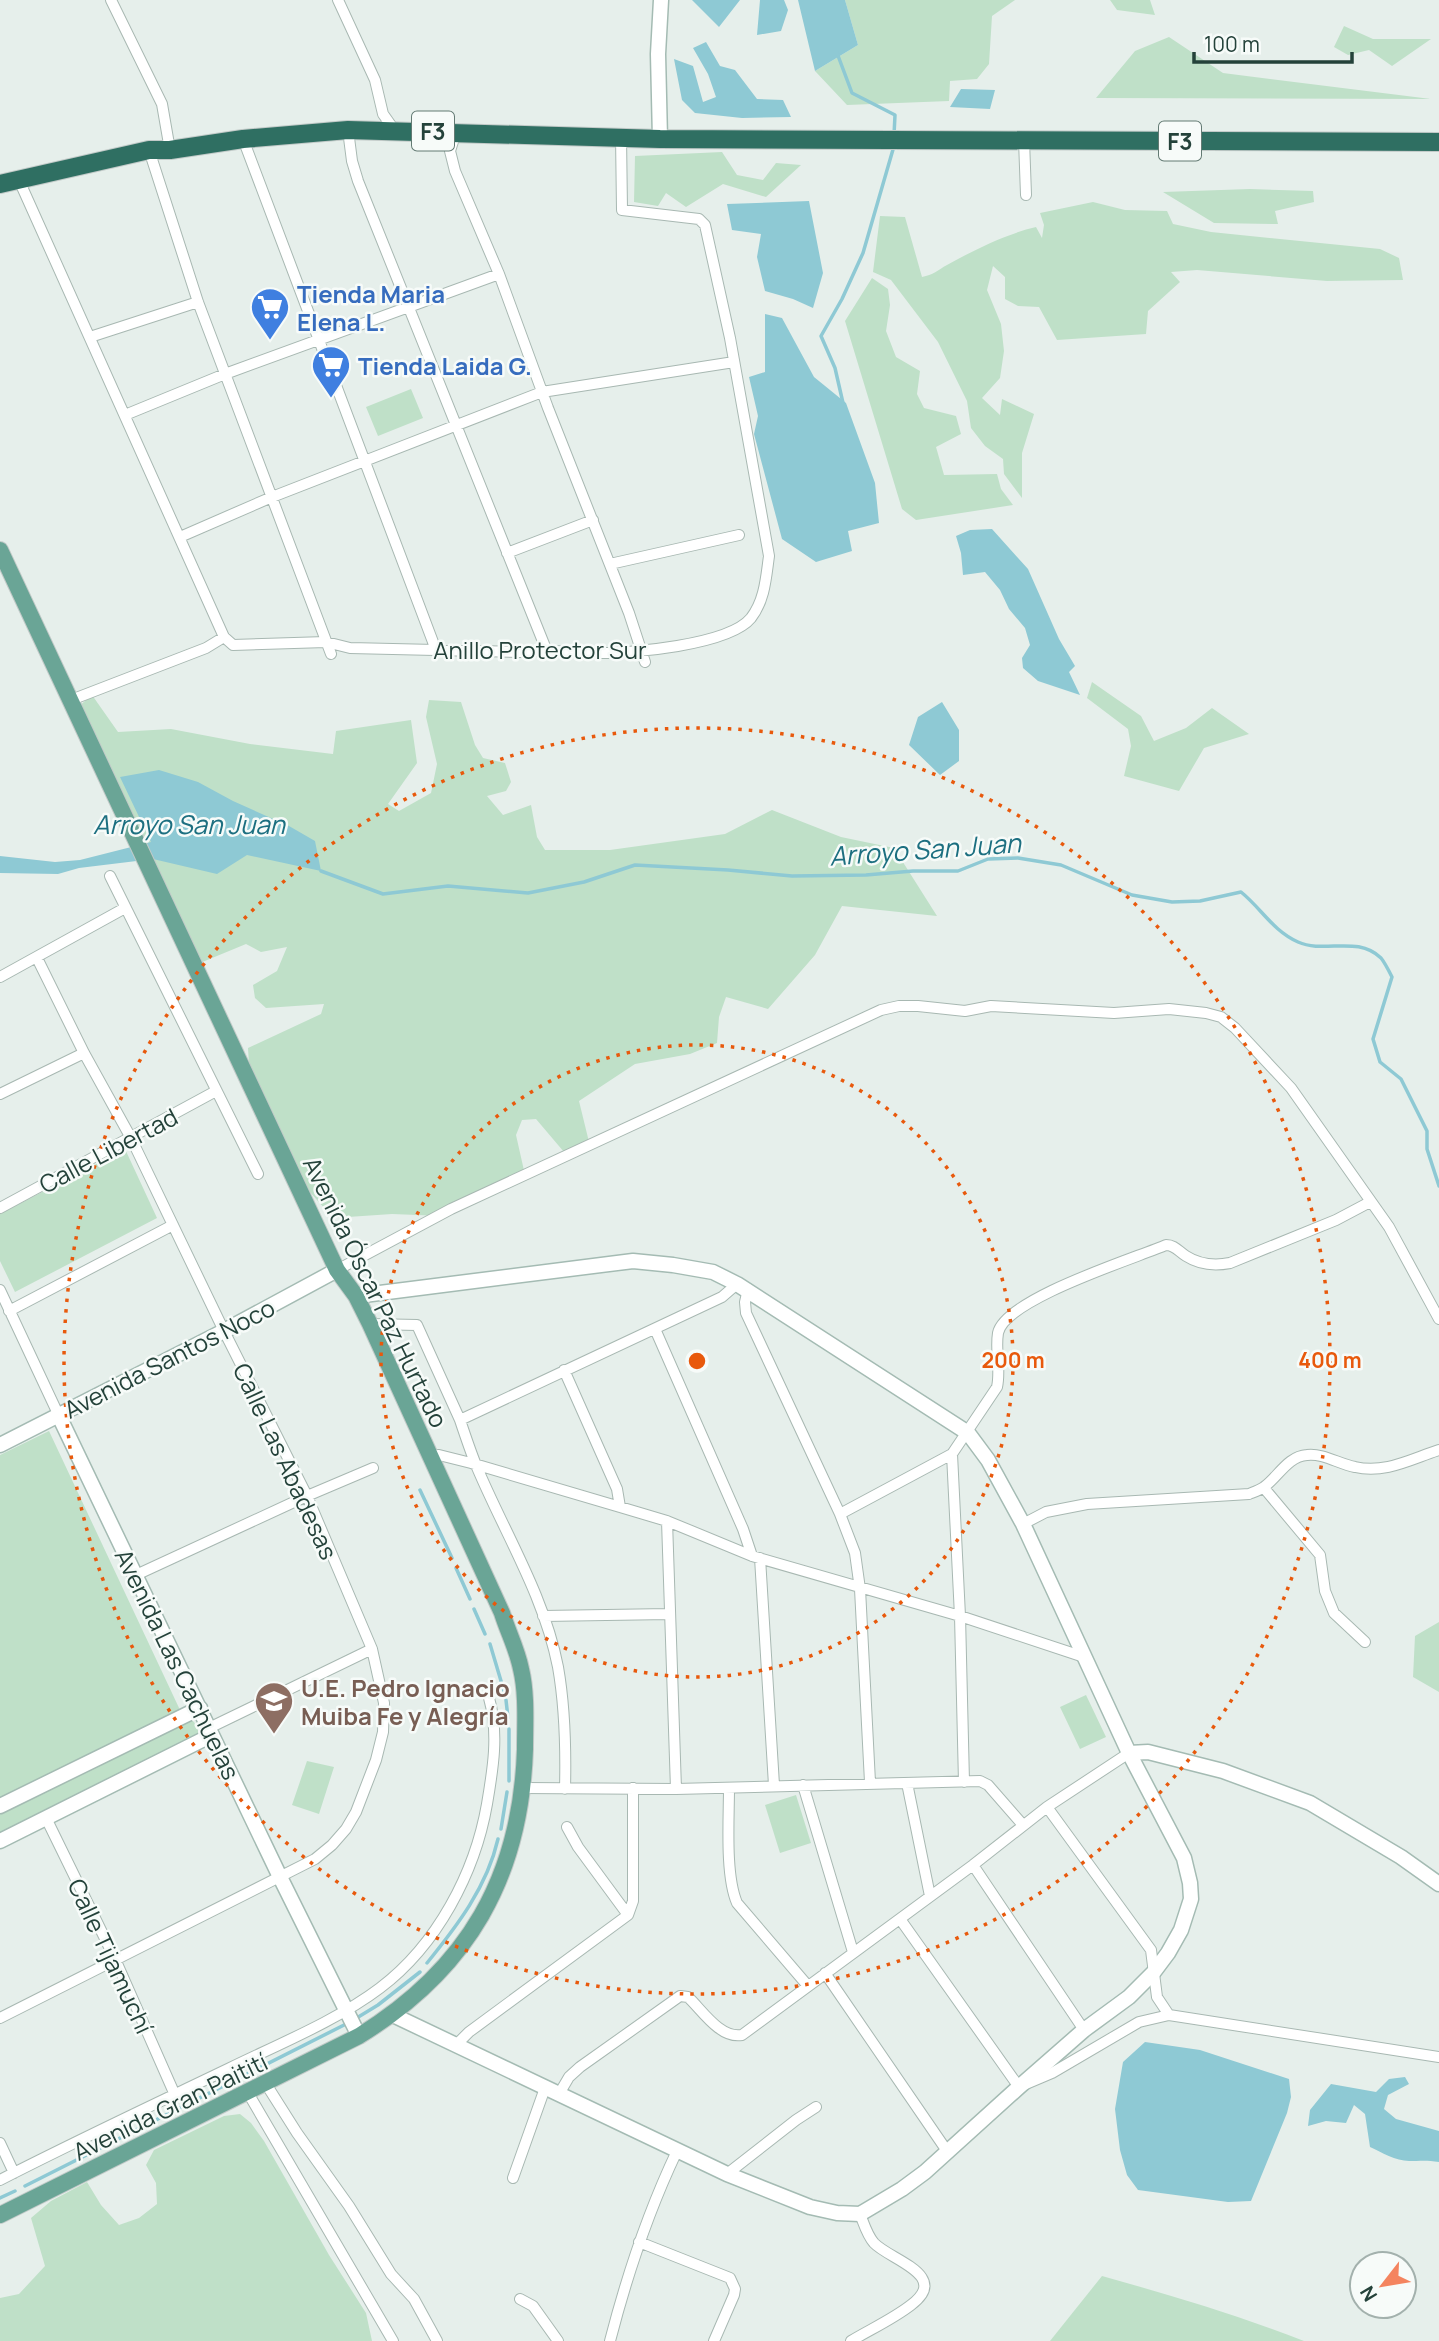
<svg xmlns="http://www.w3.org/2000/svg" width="1439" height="2341" viewBox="0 0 1439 2341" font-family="Manrope,sans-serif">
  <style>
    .green { fill: #bfe0c8 }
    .water { fill: #8ec9d4 }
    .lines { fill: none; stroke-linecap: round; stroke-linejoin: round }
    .stream { stroke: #8ec9d4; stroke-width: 3.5 }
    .street-casing { stroke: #a8b8b2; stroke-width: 12 }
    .secondary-casing { stroke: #a4bbb3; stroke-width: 17 }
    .primary-casing { stroke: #c2cac8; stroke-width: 18 }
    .highway-casing { stroke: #c2cac8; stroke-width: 20 }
    .street { stroke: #fff; stroke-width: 10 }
    .secondary { stroke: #fff; stroke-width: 14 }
    .primary { stroke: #6aa596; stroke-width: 16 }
    .highway { stroke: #2f6f62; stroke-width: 18 }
    .ring { fill: none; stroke: #e8590c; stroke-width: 3.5; stroke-dasharray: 3.5 7 }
    .labels { text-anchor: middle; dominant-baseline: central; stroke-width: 5; stroke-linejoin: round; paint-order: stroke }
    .shield { fill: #f7fbf9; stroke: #637a73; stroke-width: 2 }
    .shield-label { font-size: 23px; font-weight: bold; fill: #24423a }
    .shop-label { font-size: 24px; font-weight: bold; fill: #366cbe; stroke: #f7fbf9; text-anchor: start }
    .street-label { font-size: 24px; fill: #24423a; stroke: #f7fbf9 }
    .education-label { font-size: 24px; font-weight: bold; fill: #785e54; stroke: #f7fbf9; text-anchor: start }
    .water-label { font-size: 26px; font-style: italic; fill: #1c6f80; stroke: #f7fbf9 }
    .centre { fill: #e8590c; stroke: #f7fbf9; stroke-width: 3.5 }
    .ring-label { font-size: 21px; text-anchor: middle; font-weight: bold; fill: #e8590c; stroke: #f7fbf9; stroke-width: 5; stroke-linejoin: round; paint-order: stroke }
  </style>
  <rect width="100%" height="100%" fill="#e6efeb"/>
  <path class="green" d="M845,0h170l-23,16 -3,48 -12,15 -27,2 -1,20 -102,4 -32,-34 43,-26z
    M1110,0h40l5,15 -38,-5z
    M1344,26l29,13h58l-39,27 -23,-16 -21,5 -14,-8z
    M1169,37l54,36 208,26 -335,-1 39,-47z
    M722,152l15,23 26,5 13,-17 25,2 -35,32 -43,-13 -37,23 -20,-14 -8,13 -24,-4 1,-46z
    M1250,189l63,2 1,11 -39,9 3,13 -64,-1 -51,-31z
    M1093,202l32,8 42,1 6,13 38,8 169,17 19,9 4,22 -76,1 -130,-11 -26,2 9,10 -32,29 -2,23 -89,6 -18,-33 -21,-1 -13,-7v-22l-12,-11 -6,24 14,34 3,27 -4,27 -18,20 18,17 2,-16 32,15 -12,39v45l-18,-24 -1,-15 -18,-13 -14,-18 -4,-27 -29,-59 -47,-62 -18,-8 7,-56 25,1 17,60c11,-2 16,-7 25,-12 27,-15 59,-31 89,-38l6,11 2,-13 -4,-12z
    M872,278l16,11 2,16 -4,26 10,26 24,14 -3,23 7,14 32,8 5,18 -25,13 8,28 53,-1 4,15 12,16 -97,15 -14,-11 -57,-188z
    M411,389l12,29 -45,18 -12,-29z
    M1092,682l49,34 13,25 32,-13 26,-20 37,26 -45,14 -25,43 -55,-15 7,-30 -3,-17 -41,-31z
    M92,695l26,37 53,-3 79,15 83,10 3,-23 75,-11 6,43 -29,41 11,7 32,-18 6,-29 -11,-47 3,-17 32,2 14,43 8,13 22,5 6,19 -5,9 -19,5 16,19 28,-10 6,32 8,13h65l115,-16 47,-24 69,27 53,11 43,68 -95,-10 -27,49 -47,54 -42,-12 -7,20 -2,26 -27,11 -55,10 -56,37 10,41 -25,10 -28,-33 -14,1 -6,15 9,40 -32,20 -51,21 -50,-2 -59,4 -32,-36 -52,-118 -1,-16 73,-34 3,-10 -58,4 -11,-10 -2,-13 24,-14 10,-24 -26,5 -15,-8 -46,19 -10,-26 -31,-59 -81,-171z
    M125,1149l32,69 -142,74 -15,-31v-47z
    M49,1431l131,279 -180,88v-343z
    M1439,1622v70l-26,-15 2,-41z
    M1086,1695l20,42 -26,12 -20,-42z
    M188,1718l6,4 5,10 -3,5 -196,96v-22z
    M307,1761l27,6 -15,47 -27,-9z
    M796,1795l15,48 -31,10 -15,-48z
    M240,2114l11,9 13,18 65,114 37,58 6,28h-372v-43l19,-4 26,-28 -14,-48 20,-17 36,-19 14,23 18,20 20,-7 18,-14 -1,-21 -10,-18 8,-15 70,-34z
    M1102,2276c68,19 136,39 202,65h-254z"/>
  <path class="water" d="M692,0h48l-21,27z
    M760,0h24l4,10 -7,21 -24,4z
    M798,0h47l13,45 -43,26z
    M706,42l14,24 15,4 22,29 26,1 8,17 -49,1 -47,-5 -13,-13 -8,-41 19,7 10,36 13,-5 -8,-23 -15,-26z
    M961,89l34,1 -5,19 -40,-2z
    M809,201l14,72 -10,35 -20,-9 -28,-8 -8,-34 4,-23 -29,-4 -5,-26z
    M765,314l17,4 32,59 32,26 29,80 4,40 -31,8 4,20 -36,11 -34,-23 -28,-105 4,-18 -9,-39 16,-5z
    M992,529l36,40 31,70 16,27 -6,6 11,23 -42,-14 -15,-13 -1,-10 8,-13 -5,-17 -16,-19 -9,-19 -15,-18 -22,3 -2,-22 -5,-17 14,-6z
    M942,702l17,28v31l-19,14 -31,-30 9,-28z
    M159,770l39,12 35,19 56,25 26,15 6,30 -74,-16 -30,19 -64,-15 -74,9 -21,6 -58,-1v-17l55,6 25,-2 71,-18 -31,-65z
    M1145,2042l55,8 89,29 2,18 -4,16 -36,88 -23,1 -90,-12 -11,-15 -7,-25 -5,-41 8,-47z
    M1405,2077l4,7 -21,11 -4,14 12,10 43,12v31c-12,-2 -19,-1 -30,-1 -13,0 -28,-9 -39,-14l-5,-33 -11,-9 -8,18 -20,-2 -18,5 2,-16 21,-26 45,8 13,-13z"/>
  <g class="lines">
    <path class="stream" d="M837,53l15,40 43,22 -1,20
      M843,403l-8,-35 -14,-32 21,-37 21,-46 31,-107
      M321,871l62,23 65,-8 80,7 56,-11 51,-17 93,5 64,6 74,-1 47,-4h45l30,-12 30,-1 43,7 71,30 40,7 28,-1 41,-9c20,16 32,39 57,50 27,12 59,-7 83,16 4,5 8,13 11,19l-19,62 7,23 21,17 26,52v18l12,37
      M420,1490l32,68
      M456,1568l14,31
      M474,1609l11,25
      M490,1644l14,47
      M506,1700l2,18
      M509,1729v52
      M501,1829l6,-37
      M427,1963c30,-37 60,-76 71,-124
      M355,2019l23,-14 42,-33
      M25,2186l323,-163
      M0,2198l15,-7"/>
    <g class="street-casing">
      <path id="street" d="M111,0l51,104 8,46
        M338,0l37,80 8,34 12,17
        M348,130l4,31 6,20 188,468
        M456,132l-6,19 5,20 44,103 49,134 81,205 16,49
        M243,139l193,511
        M1024,140l2,55
        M149,150l49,152 133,352
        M18,178l206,459
        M90,337l108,-35
        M125,415l100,-41 274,-100
        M180,537l92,-40 270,-105 192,-30
        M507,553l86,-33
        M610,564l129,-29
        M71,700l135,-52 18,-11 9,8 93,-3 24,6 170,4c25,-3 49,0 75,1 34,1 134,-8 156,-35 14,-18 15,-41 18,-62l-39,-218 -25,-113 -6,-6 -77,-9 -1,-74
        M110,876l148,298
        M0,977l125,-69
        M0,1094l84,-41
        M0,1208l216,-117
        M337,1270l114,-61 430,-199 18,-4h19l47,5 26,-5 123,7 55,-4 37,4 15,4 14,11 56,60 98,139 50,92
        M748,1289l-3,13 1,11 94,201 15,39 5,36 10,193
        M0,1290l59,126
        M9,1311l164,-86
        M370,1324l47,1 43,95
        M655,1329l88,200 9,27
        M564,1370l53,119 3,18
        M952,1454l45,-67c4,-18 -2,-36 1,-54 7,-34 135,-74 168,-88 9,0 12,6 20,11 14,9 28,10 44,7l106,-43 34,-18
        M430,1456l9,-1 32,8 149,44 47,14 85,35 208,60 124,41
        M1264,1488l56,67 5,36 9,22 31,29
        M840,1514l112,-60 8,162 4,166
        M667,1521l9,268
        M1023,1524l23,-12 41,-8 162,-10c5,-2 11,-4 15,-7 14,-10 24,-31 43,-32 16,-2 32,9 48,12 30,7 56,-8 84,-17
        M760,1558l14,227
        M136,1575l171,-79 66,-28
        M543,1616l126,-2
        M209,1728l163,-79
        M907,1783l23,113
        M803,1785l50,167
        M523,1788l153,1 304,-8 8,4 35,40
        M729,1788c0,31 -4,87 8,115l71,83
        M565,1789c1,-41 0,-82 -7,-122 -14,-72 -54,-135 -82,-202 -6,-15 -11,-30 -16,-45l262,-123 15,-13
        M1047,1807l104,143 6,47 12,18
        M46,1818l69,141 60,136
        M567,1827l11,20 50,68
        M973,1865l111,165
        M900,1919l119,168 33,-14 87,-51 30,-7 270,42
        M825,1973l122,178
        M0,2018l315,-159 17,-14 14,-16 10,-17 20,-52 7,-28 1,-29 -12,-54 -65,-153 -83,-165 -93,-193 -47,-85 -47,-95
        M455,2046l14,-14 159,-117 5,-14v-113
        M266,2084l31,49 52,73 42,68 23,25 23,42
        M248,2093l145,248
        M559,2094l10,-17 11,-10 100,-71 8,1c14,13 32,42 54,38l231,-170 74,-58 82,-54
        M0,2143l14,30
        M727,2174l69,-54 20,-13
        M513,2178l32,-90
        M0,2180c76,-39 153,-75 230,-112 47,-23 108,-48 150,-80 57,-43 95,-115 107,-184 6,-35 12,-71 2,-106
        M639,2242l91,36 5,11 -1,6 -20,46
        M520,2299l13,7 25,35
        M610,2341c17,-66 38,-129 67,-190
        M851,2341c20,-12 42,-22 60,-36 40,-30 -21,-45 -37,-62 -7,-8 -10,-19 -14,-29"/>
    </g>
    <g class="secondary-casing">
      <path id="secondary" d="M660,139l-2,-85 3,-54
        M356,1296l277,-35 40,4 40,7 24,12 231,149 20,27 35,64 106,229 55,105 6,25 1,16 -10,31 -13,23 -15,20 -24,24 -45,33 -65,57 -94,85 -23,17 -42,25 -23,-1 -27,-6 -83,-33 -334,-159
        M59,1416l221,461 79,159
        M0,1445l224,-114 113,-61
        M1129,1753l19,-1 75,19 87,32 91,54 38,27
        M0,1806l200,-98
        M0,1841l212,-106"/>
    </g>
    <g class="primary-casing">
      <path id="primary" d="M0,550l337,720 19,26 14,28 132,289c6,19 15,36 19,56 6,25 4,54 4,80 -4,128 -57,220 -166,287l-359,179"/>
    </g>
    <g class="highway-casing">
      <path id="highway" d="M0,184l149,-34h21l73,-11 105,-9 312,9 779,3"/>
    </g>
    <use href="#street" class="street"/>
    <use href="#secondary" class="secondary"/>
    <use href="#primary" class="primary"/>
    <use href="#highway" class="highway"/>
  </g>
  <g class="ring">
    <circle cx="697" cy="1361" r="316"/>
    <circle cx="697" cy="1361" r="633"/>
  </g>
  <defs>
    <g id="supermarket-pin" transform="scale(2.0125)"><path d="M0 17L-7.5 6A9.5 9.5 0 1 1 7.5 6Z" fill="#3f7fe0" stroke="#f7fbf9"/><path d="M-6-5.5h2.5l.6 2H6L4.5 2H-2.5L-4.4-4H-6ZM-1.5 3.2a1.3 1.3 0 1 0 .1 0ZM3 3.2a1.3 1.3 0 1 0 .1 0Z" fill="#fff"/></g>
    <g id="school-pin" transform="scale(2.0125)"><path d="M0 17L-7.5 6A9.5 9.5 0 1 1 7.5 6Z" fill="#8d6e63" stroke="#f7fbf9"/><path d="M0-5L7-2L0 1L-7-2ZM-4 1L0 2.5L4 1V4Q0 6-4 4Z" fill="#fff"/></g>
  </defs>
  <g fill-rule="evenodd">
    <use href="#supermarket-pin" x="270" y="307"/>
    <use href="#supermarket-pin" x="331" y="365"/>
    <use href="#school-pin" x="274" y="1701"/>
  </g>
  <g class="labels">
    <g class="shield">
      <rect x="412" y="111.5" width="42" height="39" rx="5"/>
      <rect x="1159" y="121.5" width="42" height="39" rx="5"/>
    </g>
    <g class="shield-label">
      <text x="433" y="131">F3</text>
      <text x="1180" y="141">F3</text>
    </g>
    <g class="shop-label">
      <text x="297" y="293">Tienda Maria<tspan x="297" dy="28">Elena L.</tspan></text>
      <text x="358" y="365">Tienda Laida G.</text>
    </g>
    <g class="street-label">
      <text x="540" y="649">Anillo Protector Sur</text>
      <text transform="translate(108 1150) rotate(-28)">Calle Libertad</text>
      <text transform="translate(376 1292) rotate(64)">Avenida Óscar Paz Hurtado</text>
      <text transform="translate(169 1358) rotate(-27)">Avenida Santos Noco</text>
      <text transform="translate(286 1461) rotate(65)">Calle Las Abadesas</text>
      <text transform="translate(178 1664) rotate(64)">Avenida Las Cachuelas</text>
      <text transform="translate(111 1956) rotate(65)">Calle Tijamuchí</text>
      <text transform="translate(170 2106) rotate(-26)">Avenida Gran Paitití</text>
    </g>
    <g class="education-label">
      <text x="301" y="1687">U.E. Pedro Ignacio<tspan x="301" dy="28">Muiba Fe y Alegría</tspan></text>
    </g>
    <g class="water-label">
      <text x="189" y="824">Arroyo San Juan</text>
      <text transform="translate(925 849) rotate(-4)">Arroyo San Juan</text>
    </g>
  </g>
  <circle cx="697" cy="1361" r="10" class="centre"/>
  <g class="ring-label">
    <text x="1013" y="1368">200 m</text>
    <text x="1330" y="1368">400 m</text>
  </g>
  <g transform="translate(1383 2285) rotate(239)"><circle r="33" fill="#f7fbf9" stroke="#a3b1ad" stroke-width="2"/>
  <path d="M0-5L12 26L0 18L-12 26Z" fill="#f4845f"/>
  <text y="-10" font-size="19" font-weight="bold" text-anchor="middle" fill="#24423a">N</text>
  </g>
  <path d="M1194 52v10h158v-10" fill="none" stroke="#24423a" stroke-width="3.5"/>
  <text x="1204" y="52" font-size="21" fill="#24423a" stroke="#f7fbf9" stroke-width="5" paint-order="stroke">100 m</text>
</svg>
